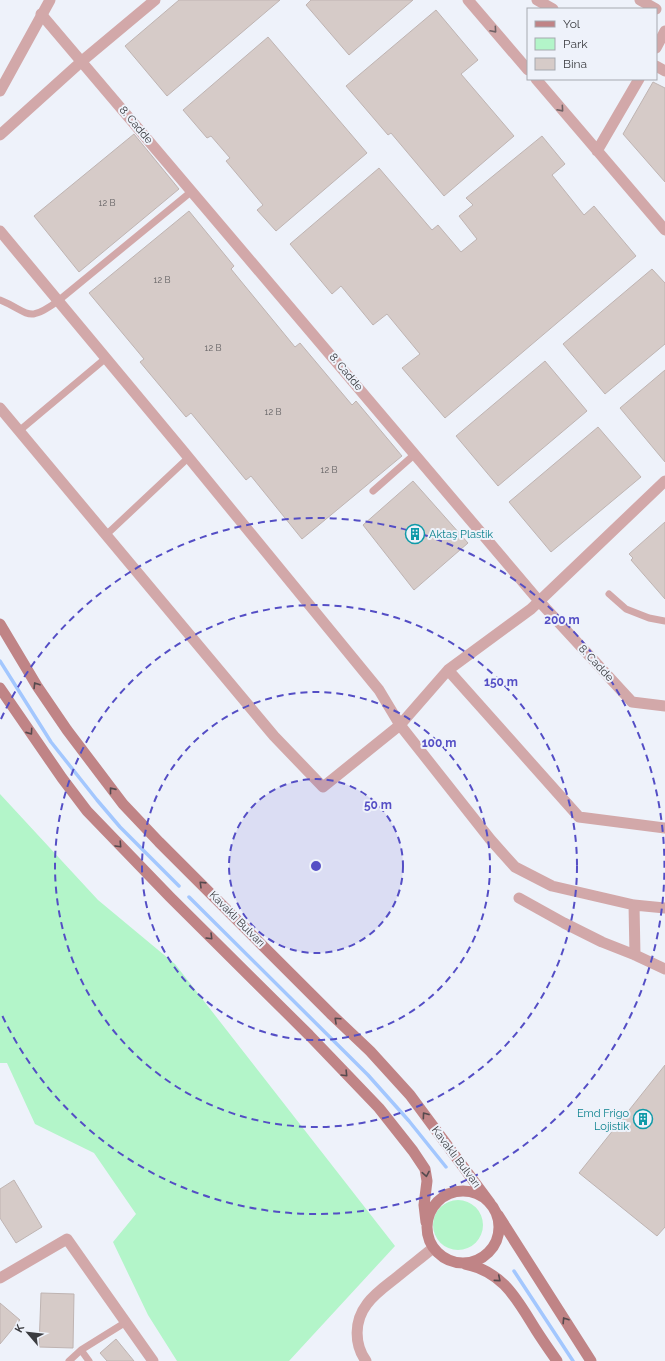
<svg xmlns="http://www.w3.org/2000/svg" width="665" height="1361" viewBox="0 0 665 1361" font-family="Raleway,sans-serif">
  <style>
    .green { fill: #b3f5c9 }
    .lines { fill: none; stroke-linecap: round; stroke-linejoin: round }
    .stream { stroke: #a3c7fe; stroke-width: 3.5 }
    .building { fill: #d6cbc8; stroke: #bfb4b2 }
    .service { stroke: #d2a8a9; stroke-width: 7 }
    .minor { stroke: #d2a8a9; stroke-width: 11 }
    .tertiary { stroke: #d2a8a9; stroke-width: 11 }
    .secondary { stroke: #c08486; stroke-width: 11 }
    .oneway { stroke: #706265 }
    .oneway2 { stroke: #564a4e }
    .ring { fill: none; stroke: #544ec5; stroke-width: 2; stroke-dasharray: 7 5 }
    .labels { text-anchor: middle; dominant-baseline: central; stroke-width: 4; stroke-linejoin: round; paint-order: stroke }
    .number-label { font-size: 9px; fill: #626062 }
    .street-label { font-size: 11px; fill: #3b3c40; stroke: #eef2fa }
    .culture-label { font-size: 11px; fill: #0d838f; stroke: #eef2fa; text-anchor: start }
    .centre { fill: #544ec5; stroke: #eef2fa; stroke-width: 2 }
    .ring-label { font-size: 12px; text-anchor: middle; font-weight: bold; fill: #544ec5; stroke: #eef2fa; stroke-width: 4; stroke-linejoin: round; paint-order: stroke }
  </style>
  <rect width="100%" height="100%" fill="#eef2fa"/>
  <path class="green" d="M0,794l98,106 77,64 220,282 -106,115h-112l-29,-46 -35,-73 23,-28 -42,-61 -59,-29 -28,-61h-7z
    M433 1225a25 25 0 1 1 50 0a25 25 0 1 1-50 0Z"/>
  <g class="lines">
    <path class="stream" d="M0,661l51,81 46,58 23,27 59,59
      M189,897l179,178 41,46 37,46
      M514,1271l59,90"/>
  </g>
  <path class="building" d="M179,0h101l-113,96 -42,-50z
    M311,0h102l-64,55 -43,-50z
    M436,10l42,50 -17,14 53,62 -70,60 -53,-63 -3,2 -42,-49z
    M268,37l99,116 -91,78 -19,-21 6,-5 -37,-44 4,-3 -19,-22 -4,2 -24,-28z
    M653,82l12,6v94l-42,-48z
    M134,134l45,55 -100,83 -45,-56z
    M542,136l23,28 -13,11 32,40 10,-9 42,50 -191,162 -43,-50 18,-14 -33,-40 -14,11 -32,-39 -9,8 -42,-50 89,-76 53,62 6,-5 23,27 16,-13 -18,-23 14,-11 -7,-7z
    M189,211l45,55 -3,3 64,78 5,-4 52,62 4,-4 46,55 -100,83 -51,-63 -5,4 -55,-67 -5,4 -46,-55 4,-3 -55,-66z
    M652,269l13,14v61l-60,50 -42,-50z
    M545,361l42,50 -89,75 -42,-50z
    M665,370v92l-45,-54z
    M598,427l43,50 -90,75 -42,-50z
    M413,481l55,62 -54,47 -51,-65z
    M665,522v77l-34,-39 2,-2 -4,-4z
    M665,1065v162l-8,9 -78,-63z
    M14,1180l28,47 -26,16 -16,-25v-29z
    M41,1293l33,1 -1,54 -34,-1z
    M0,1303l20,17 -20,24z
    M116,1339l18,22h-27l-7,-8z"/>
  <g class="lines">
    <path class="service" d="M0,300c30,12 26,24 58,1l134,-110
      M19,431l87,-73
      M373,491l42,-37
      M106,535l82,-77
      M609,594l17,15 23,9 16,3
      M81,1350l8,11
      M69,1361l12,-11 45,-28"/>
    <path class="minor" d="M468,0l60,70
      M41,14l498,587 93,101 33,4
      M536,79l129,151
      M0,135l82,-74 73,-61
      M597,151l42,-72
      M0,231l184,221 195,238 21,35 48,-55 83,-61 134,-128
      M0,408l274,328 49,51 77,-62 90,114 25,28 37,19 82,19 31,3
      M448,670l131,147 86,11
      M519,898l45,25 38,19 33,13 30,14
      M634,905l1,50
      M0,1278l67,-39 86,122
      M366,1361c-12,-17 -12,-40 1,-57 8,-11 20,-19 30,-27 12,-10 24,-19 36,-29"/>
    <path class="tertiary" d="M537,0l16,9
      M640,0l16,9
      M656,48l9,-17
      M656,66l9,5
      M0,91l50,-91"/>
    <path class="secondary" d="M0,624l37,62 30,44 56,74 36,38 173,173 38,36 40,44 80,108
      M0,688l62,90 25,33 83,86 139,138 70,73 34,43 12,18 2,12 -3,24 2,17
      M427 1227a36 36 0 1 1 72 0a36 36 0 1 1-72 0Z
      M498,1215l93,146
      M465,1264c39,8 52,36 71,66 7,11 14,21 21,31"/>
  </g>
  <defs><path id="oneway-chevron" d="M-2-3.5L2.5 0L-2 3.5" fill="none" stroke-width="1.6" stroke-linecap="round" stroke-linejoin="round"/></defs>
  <g class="oneway">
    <use href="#oneway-chevron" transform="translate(494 30) rotate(49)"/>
    <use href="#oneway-chevron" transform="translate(561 109) rotate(49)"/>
  </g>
  <g class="oneway2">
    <use href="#oneway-chevron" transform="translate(36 685) rotate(-122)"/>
    <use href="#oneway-chevron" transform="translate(30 732) rotate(55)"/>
    <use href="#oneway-chevron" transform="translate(112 790) rotate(-129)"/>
    <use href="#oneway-chevron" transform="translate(119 845) rotate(47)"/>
    <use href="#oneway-chevron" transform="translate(202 884) rotate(-136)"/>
    <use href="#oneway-chevron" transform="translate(210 937) rotate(45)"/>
    <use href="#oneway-chevron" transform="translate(337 1020) rotate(-137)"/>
    <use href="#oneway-chevron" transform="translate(345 1074) rotate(46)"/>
    <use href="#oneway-chevron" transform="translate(425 1115) rotate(-126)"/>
    <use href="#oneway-chevron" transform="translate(426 1174) rotate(80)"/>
    <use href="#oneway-chevron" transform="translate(498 1279) rotate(40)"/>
    <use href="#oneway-chevron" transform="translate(565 1320) rotate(-123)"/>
  </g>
  <circle cx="316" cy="866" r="87" fill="#544ec5" fill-opacity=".12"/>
  <g class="ring">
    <circle cx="316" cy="866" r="87"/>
    <circle cx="316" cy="866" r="174"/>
    <circle cx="316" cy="866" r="261"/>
    <path d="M1 719A348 348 0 1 1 1 1013"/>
  </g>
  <defs>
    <g id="building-ring" transform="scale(1)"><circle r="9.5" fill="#eef2fa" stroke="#0f9aa8" stroke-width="1.5"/><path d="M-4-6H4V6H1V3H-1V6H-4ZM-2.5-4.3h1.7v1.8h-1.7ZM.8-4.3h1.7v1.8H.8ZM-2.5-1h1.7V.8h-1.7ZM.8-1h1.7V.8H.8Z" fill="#0f9aa8"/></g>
  </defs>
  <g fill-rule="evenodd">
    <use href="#building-ring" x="415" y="534"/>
    <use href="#building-ring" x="643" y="1119"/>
  </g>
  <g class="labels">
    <g class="number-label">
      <text x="107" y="203">12 B</text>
      <text x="162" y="280">12 B</text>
      <text x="213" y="348">12 B</text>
      <text x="273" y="412">12 B</text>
      <text x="329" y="470">12 B</text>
    </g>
    <g class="street-label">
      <text transform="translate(136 125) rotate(50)">8. Cadde</text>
      <text transform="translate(346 372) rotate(50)">8. Cadde</text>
      <text transform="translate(596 663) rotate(47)">8. Cadde</text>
      <text transform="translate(237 919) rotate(45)">Kavaklı Bulvarı</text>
      <text transform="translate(456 1157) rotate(53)">Kavaklı Bulvarı</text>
    </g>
    <g class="culture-label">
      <text x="429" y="534">Aktaş Plastik</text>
      <text x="629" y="1113" text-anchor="end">Emd Frigo<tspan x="629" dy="13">Lojistik</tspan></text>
    </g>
  </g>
  <circle cx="316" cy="866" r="6" class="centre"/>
  <g class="ring-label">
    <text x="562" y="624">200 m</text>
    <text x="501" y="686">150 m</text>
    <text x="439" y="747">100 m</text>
    <text x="378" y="809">50 m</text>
  </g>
  <rect x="527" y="8" width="130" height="72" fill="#eef2fa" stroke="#a6a9b0"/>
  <rect x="535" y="21" width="20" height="6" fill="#c08486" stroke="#a6a9b0"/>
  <text x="563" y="28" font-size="12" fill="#3b3c40">Yol</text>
  <rect x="535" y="38" width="20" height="12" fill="#b3f5c9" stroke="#a6a9b0"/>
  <text x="563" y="48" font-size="12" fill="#3b3c40">Park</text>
  <rect x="535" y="58" width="20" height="12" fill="#d6cbc8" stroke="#a6a9b0"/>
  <text x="563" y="68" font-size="12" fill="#3b3c40">Bina</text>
  <g transform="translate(28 1333) rotate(298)" stroke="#eef2fa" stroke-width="3" paint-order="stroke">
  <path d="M0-3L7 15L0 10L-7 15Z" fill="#3b3c40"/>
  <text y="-6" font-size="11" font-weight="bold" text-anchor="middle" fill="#3b3c40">K</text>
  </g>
</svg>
